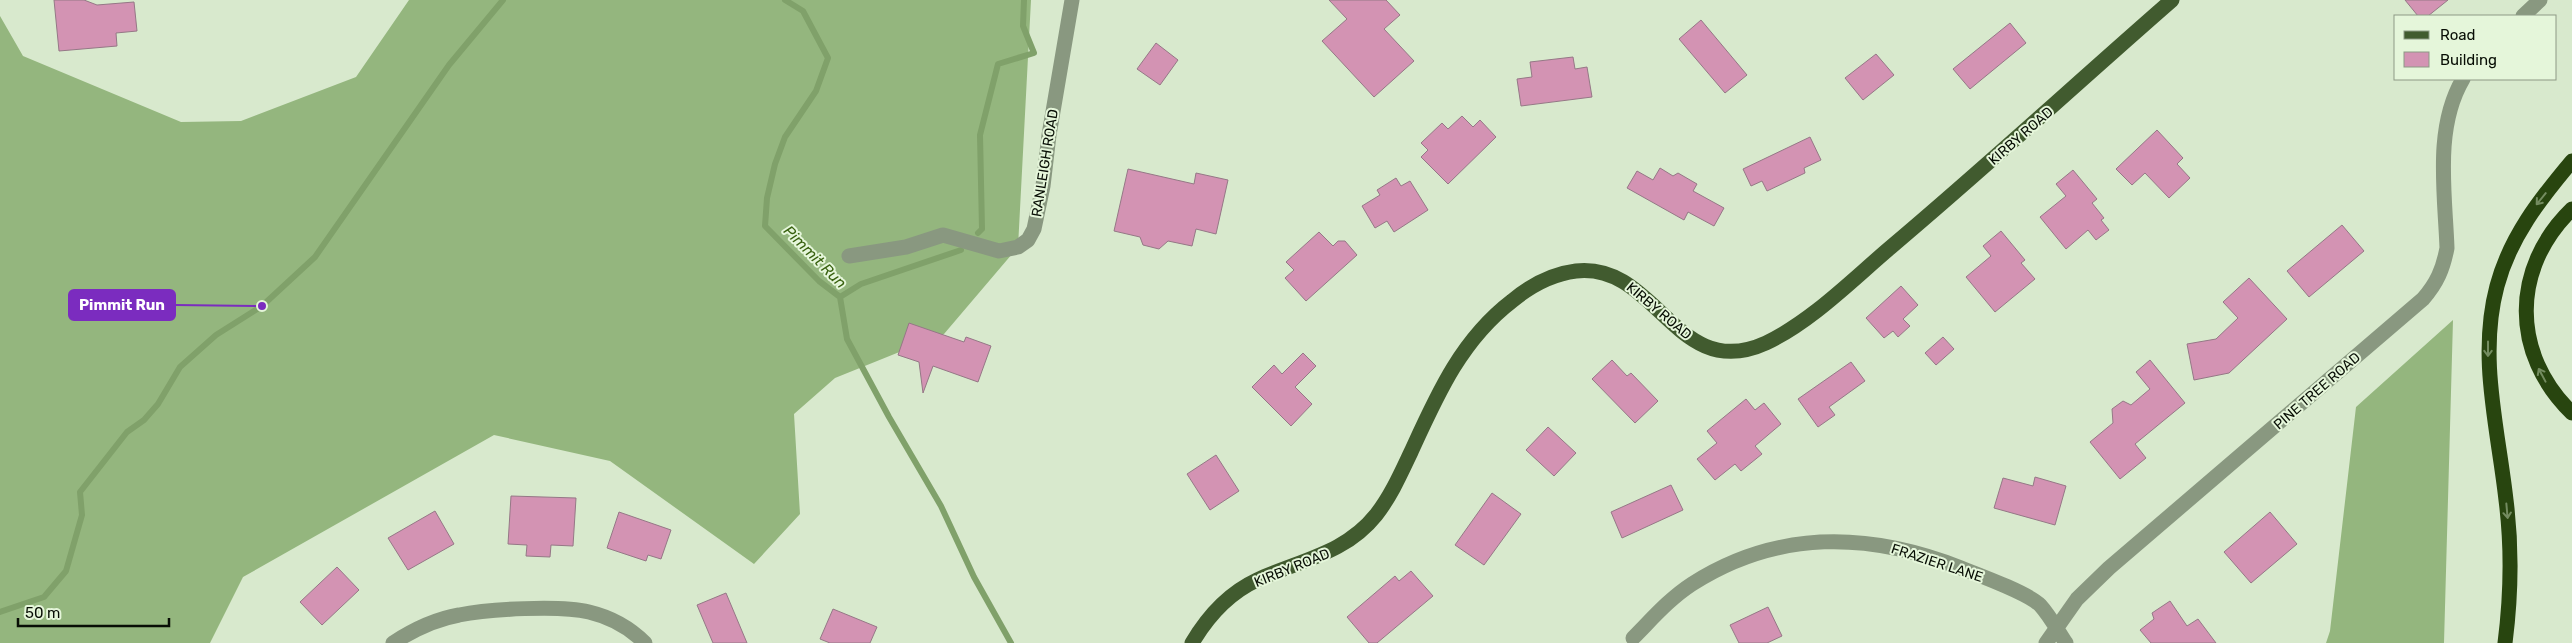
<svg xmlns="http://www.w3.org/2000/svg" width="2572" height="643" viewBox="0 0 2572 643" font-family="Rubik,sans-serif">
  <style>
    .forest { fill: #94b67e }
    .lines { fill: none; stroke-linecap: round; stroke-linejoin: round }
    .stream { stroke: #80a16a; stroke-width: 6 }
    .building { fill: #d393b3; stroke: #957886 }
    .minor { stroke: #899880; stroke-width: 15 }
    .major { stroke: #415b2f; stroke-width: 15 }
    .highway { stroke: #28450f; stroke-width: 15 }
    .oneway { stroke: #748c60 }
    .labels { text-anchor: middle; dominant-baseline: central; stroke-width: 4; stroke-linejoin: round; paint-order: stroke }
    .street-label { font-size: 14px; fill: #080e05; stroke: #e5f6da }
    .water-label { font-size: 15px; font-style: italic; fill: #38610f; stroke: #e5f6da }
    .leader { fill: none; stroke: #7b2cbf; stroke-width: 2 }
    .callout-dot { fill: #7b2cbf; stroke: #e5f6da; stroke-width: 2 }
    .callout { fill: #7b2cbf; stroke: #7b2cbf; stroke-width: 2 }
    .callout-label { font-size: 15px; text-anchor: middle; font-weight: bold; fill: #fff }
  </style>
  <rect width="100%" height="100%" fill="#d8e9cd"/>
  <path class="forest" d="M409,0h622l-13,247 -74,87 -109,44 -41,36 6,100 -46,50 -144,-103 -116,-26 -251,142 -33,66h-210v-627l23,40 158,66 60,-1 115,-44z
    M2453,320l-9,323h-118l4,-12 26,-224z"/>
  <g class="lines">
    <path class="stream" d="M785,0l18,11 25,47 -12,33 -31,46 -10,27 -8,34 -2,28 54,55 21,16 7,42 42,78 52,89 33,71 37,66
      M978,233l4,-4 -2,-94 18,-71 36,-11 -11,-27 1,-26
      M840,297l21,-13 100,-34
      M0,612l44,-15 22,-26 16,-56 -2,-23 47,-60 17,-12 14,-16 22,-37 36,-32 46,-29 53,-49 134,-192 54,-65"/>
  </g>
  <path class="building" d="M54,0h30l13,5 37,-3 3,29 -21,2 1,13 -58,5z
    M1329,0h57l14,15 -16,14 30,32 -40,36 -52,-56 25,-22z
    M2405,0h43l-20,16h-10z
    M1701,20l46,55 -22,18 -46,-54z
    M2010,23l16,20 -56,46 -17,-20z
    M1156,43l22,17 -18,25 -23,-16z
    M1876,54l18,21 -31,25 -18,-22z
    M1573,57l2,12 12,-2 5,30 -71,9 -4,-27 15,-2 -2,-15z
    M1462,116l11,11 7,-7 16,17 -48,47 -27,-27 7,-7 -7,-7 21,-20 6,6z
    M2157,130l26,28 -6,6 13,14 -21,20 -24,-25 -13,12 -16,-16z
    M1810,137l11,23 -17,8 1,5 -38,18 -5,-10 -11,5 -8,-17z
    M1660,168l13,8 5,-3 19,11 -4,7 31,17 -10,18 -26,-14 -4,8 -57,-32 10,-17 16,9z
    M1128,169l66,15 2,-11 32,7 -12,54 -20,-5 -4,17 -24,-5 -9,8 -16,-4 -3,-8 -26,-6z
    M2073,170l24,29 -5,4 12,15 -3,2 8,10 -13,10 -8,-10 -22,19 -26,-32 26,-21 -10,-12z
    M1396,178l5,8 9,-5 18,29 -34,22 -7,-11 -12,7 -13,-22 18,-11 -3,-5z
    M2342,225l22,26 -55,46 -22,-26z
    M2001,231l24,29 -4,3 14,16 -40,33 -29,-35 25,-21 -8,-10z
    M1319,232l14,14 5,-5h7l12,14 -51,46 -21,-23 9,-8 -8,-8z
    M2249,278l38,41 -58,54 -35,7 -7,-36 29,-5 22,-21 -15,-16z
    M1901,286l17,19 -15,14 7,7 -12,11 -5,-6 -9,7 -18,-20z
    M909,323l55,19 2,-5 25,9 -13,36 -45,-16 -10,27 -4,-31 -21,-7z
    M1943,337l11,12 -18,16 -11,-12z
    M1303,353l13,13 -21,21 17,17 -21,22 -39,-39 22,-22 8,9z
    M1612,360l15,16 4,-3 27,28 -23,22 -43,-44z
    M2150,360l35,43 -50,41 11,14 -26,21 -30,-37 23,-19 -1,-14 11,-8 8,4 19,-16 -14,-17z
    M1851,362l14,19 -36,26 6,8 -17,12 -20,-28z
    M1746,399l9,11 9,-7 17,21 -26,22 7,8 -21,17 -6,-7 -20,16 -18,-21 20,-16 -10,-12z
    M1548,427l28,26 -22,23 -28,-26z
    M1216,455l23,36 -29,19 -23,-36z
    M2035,477l31,9 -11,39 -61,-17 9,-30 30,8z
    M1671,485l12,25 -61,28 -11,-26z
    M1492,493l29,21 -37,51 -29,-20z
    M511,496l65,2 -3,48 -22,-1 -1,12 -24,-1 1,-11 -19,-1z
    M435,511l19,33 -46,26 -20,-32z
    M619,512l52,18 -10,29 -13,-4 -2,6 -39,-13z
    M2270,512l27,32 -46,39 -27,-31z
    M337,567l22,23 -37,35 -22,-23z
    M1411,571l22,25 -56,47h-8l-22,-26 48,-41 4,5z
    M726,593l21,50h-34l-16,-38z
    M2170,601l17,25 11,-7 18,24h-65l-11,-13 14,-11 -2,-6z
    M1768,607l14,29 -15,7h-28l-9,-18z
    M833,609l44,18 -7,16h-40l-10,-4z"/>
  <g class="lines">
    <path class="minor" d="M2523,16l17,-16
      M849,256l57,-9 37,-12 56,16 19,-4 10,-7 6,-11 9,-43 6,-51 23,-135
      M1633,638c19,-19 36,-39 59,-54 86,-55 177,-52 269,-16 18,7 67,25 79,37 10,11 18,26 26,38
      M393,643c20,-13 43,-24 66,-28 30,-6 101,-10 130,-3 21,5 41,16 56,31
      M2046,643l31,-44 32,-31 314,-269c14,-16 20,-30 24,-51 -2,-55 -13,-120 16,-169"/>
    <path class="major" d="M1192,643c16,-27 37,-50 65,-63 43,-20 88,-26 119,-65 15,-19 25,-42 35,-63 26,-57 50,-112 101,-151 18,-15 40,-27 64,-30 81,-9 100,113 190,72 46,-22 86,-63 125,-96 95,-80 187,-165 281,-247"/>
    <path class="highway" d="M2572,209c-61,59 -61,145 0,204
      M2505,643c6,-47 7,-96 1,-143 -8,-72 -28,-143 -9,-214 13,-49 43,-87 75,-125"/>
  </g>
  <defs><path id="oneway-shaft" d="M-6 0H5M1.5-3L5.5 0L1.5 3" fill="none" stroke-width="1.6" stroke-linecap="round" stroke-linejoin="round" transform="scale(1.25)"/></defs>
  <g class="oneway">
    <use href="#oneway-shaft" transform="translate(2541 199) rotate(129)"/>
    <use href="#oneway-shaft" transform="translate(2488 349) rotate(90)"/>
    <use href="#oneway-shaft" transform="translate(2542 375) rotate(-118)"/>
    <use href="#oneway-shaft" transform="translate(2507 511) rotate(85)"/>
  </g>
  <g class="labels">
    <g class="street-label">
      <text transform="translate(2021 136) rotate(-41)">KIRBY ROAD</text>
      <text transform="translate(1045 163) rotate(-81)">RANLEIGH ROAD</text>
      <text transform="translate(1659 311) rotate(40)">KIRBY ROAD</text>
      <text transform="translate(2317 391) rotate(-41)">PINE TREE ROAD</text>
      <text transform="translate(1937 563) rotate(18)">FRAZIER LANE</text>
      <text transform="translate(1292 568) rotate(-22)">KIRBY ROAD</text>
    </g>
    <g class="water-label">
      <text transform="translate(815 257) rotate(45)">Pimmit Run</text>
    </g>
  </g>
  <path class="leader" d="M262 306L175 305"/>
  <circle class="callout-dot" cx="262" cy="306" r="5"/>
  <rect class="callout" x="69" y="290" width="106" height="30" rx="5"/>
  <g class="callout-label">
    <text x="122" y="310">Pimmit Run</text>
  </g>
  <rect x="2394" y="15" width="162" height="65" fill="#e5f6da" stroke="#8d9985"/>
  <rect x="2404" y="31" width="25" height="8" fill="#415b2f" stroke="#8d9985"/>
  <text x="2440" y="40" font-size="15" fill="#080e05">Road</text>
  <rect x="2404" y="52" width="25" height="15" fill="#d393b3" stroke="#8d9985"/>
  <text x="2440" y="65" font-size="15" fill="#080e05">Building</text>
  <path d="M18 618v8h151v-8" fill="none" stroke="#080e05" stroke-width="2.5"/>
  <text x="25" y="618" font-size="15" fill="#080e05" stroke="#e5f6da" stroke-width="4" paint-order="stroke">50 m</text>
</svg>
